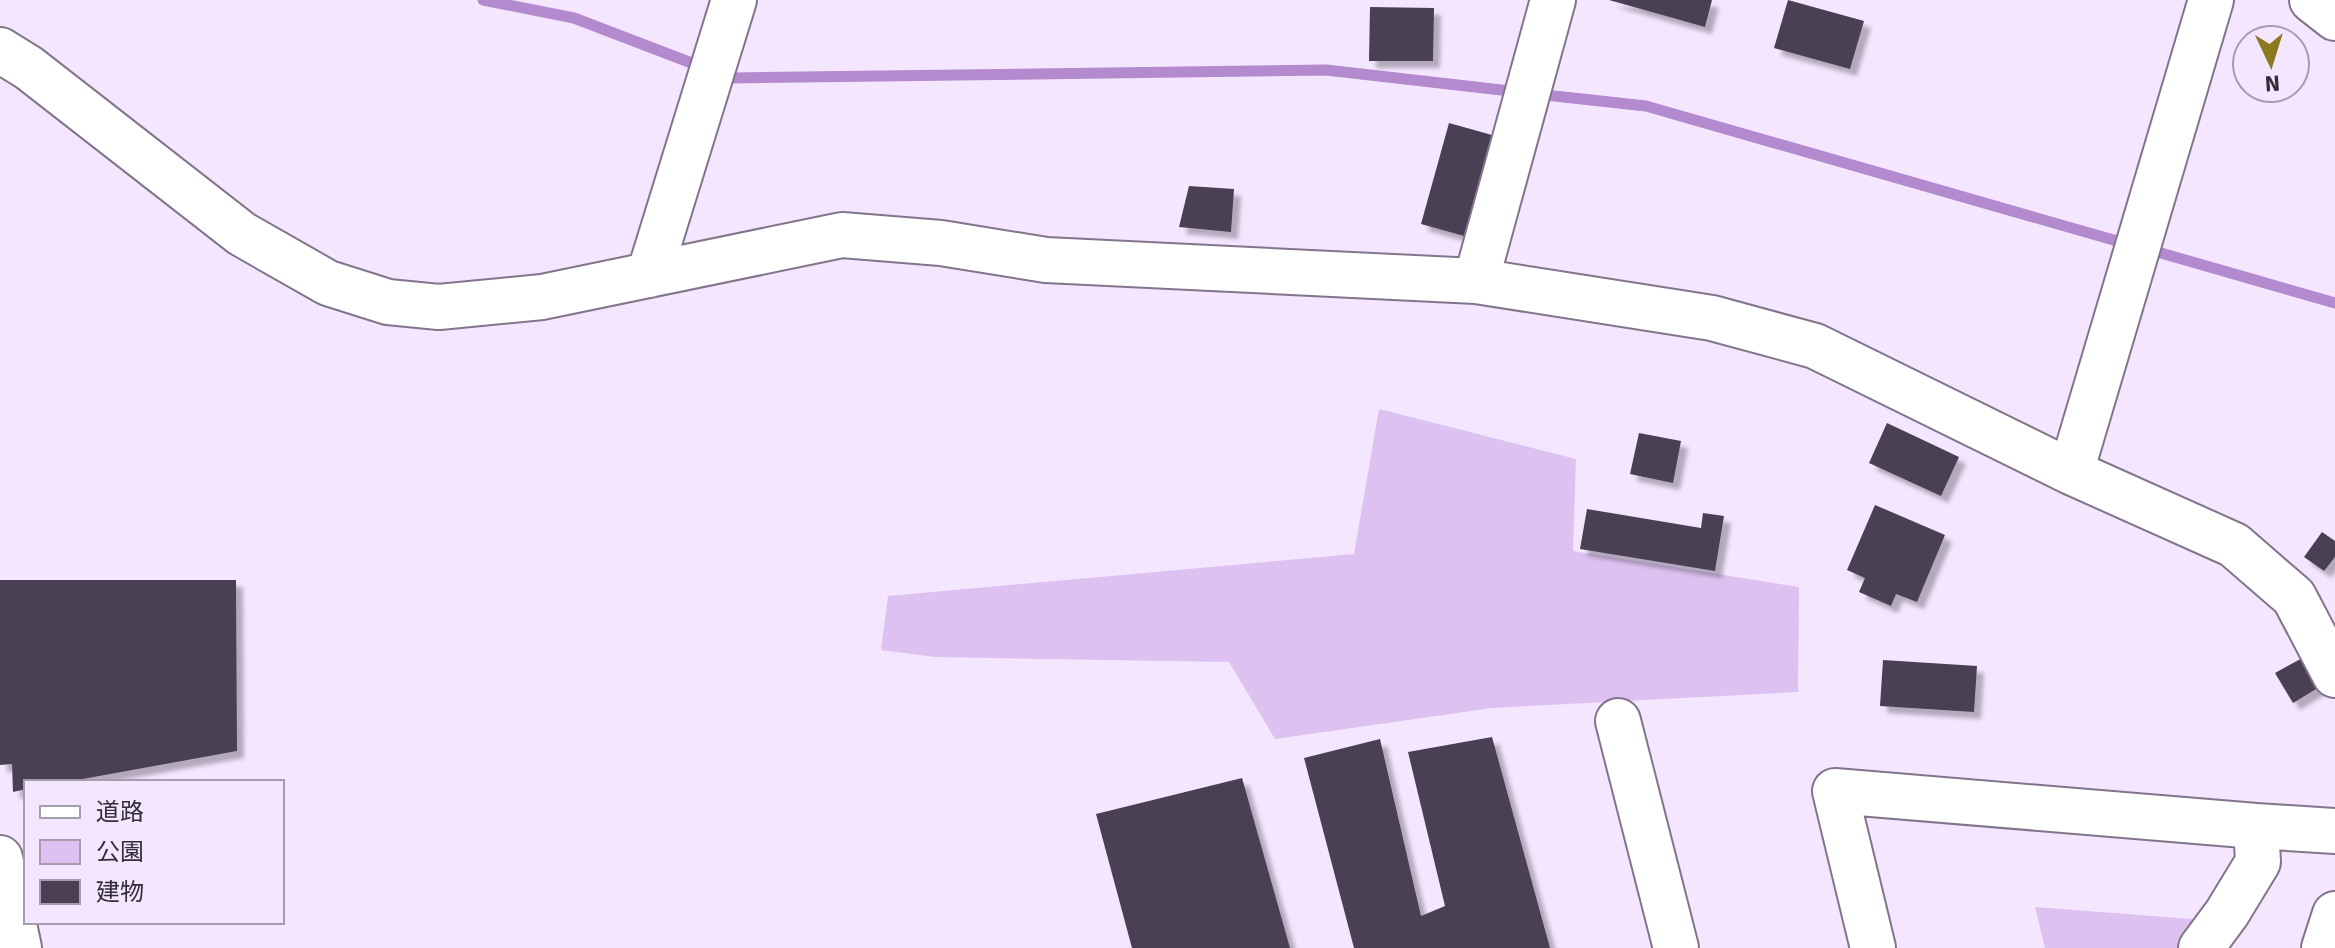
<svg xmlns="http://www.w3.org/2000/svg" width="2335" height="948" viewBox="0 0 2335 948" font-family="Signika,'Noto Sans JP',sans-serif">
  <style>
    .green { fill: #ddc1f1 }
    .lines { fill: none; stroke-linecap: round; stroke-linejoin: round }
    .stream { stroke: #b38ace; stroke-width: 11 }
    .building { fill: #4a3f53; filter: url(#shadow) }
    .minor-casing { stroke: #82758b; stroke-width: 48 }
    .minor { stroke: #fff; stroke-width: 44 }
  </style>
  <defs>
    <filter id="shadow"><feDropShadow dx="7" dy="7" stdDeviation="2" flood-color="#0004"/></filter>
  </defs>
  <rect width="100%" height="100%" fill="#f4e6ff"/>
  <path class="green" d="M1379,409l197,50 -3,92 226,36 -1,105 -306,16 -217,31 -46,-77 -294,-5 -54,-7 7,-54 466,-42z
    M2035,907l169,13 -23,28h-136z"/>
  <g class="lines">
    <path class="stream" d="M483,0l91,18 128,49
      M722,75l9,3 595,-8 193,22
      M1536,94l110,12 485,139
      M2147,249l188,54"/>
  </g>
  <path class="building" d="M1609,0h103l-7,27z
    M1788,0l76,21 -14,48 -76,-21z
    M1370,7l64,1 -1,53h-64z
    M1449,123l43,12 -28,101 -43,-12z
    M1189,186l45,3 -3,43 -52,-5z
    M1887,423l72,34 -18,39 -72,-33z
    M1639,433l42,8 -8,42 -43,-9z
    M1875,505l70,30 -28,67 -21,-8 -5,12 -32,-14 6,-14 -18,-8z
    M1587,509l114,19 2,-15 21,3 -9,55 -135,-22z
    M2322,532l13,9v16l-11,14 -20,-14z
    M0,580h236l1,171 -171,31h-40v7l-13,3 -1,-28 -12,1z
    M2304,657l17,29 -28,17 -18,-30z
    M1883,660l94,6 -3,46 -94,-6z
    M1492,737l58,211h-196l-50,-190 76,-19 41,177 24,-10 -37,-154z
    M1242,778l48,170h-158l-36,-134z"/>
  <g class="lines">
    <g class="minor-casing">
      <path id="minor" d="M2312,0l23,18
        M0,50l29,18 213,166 86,49 60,19 51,5 103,-10 300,-62 99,8 105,17 430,21 236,37 103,28 256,126 163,73 60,52 41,78
        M649,275l85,-275
        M1476,281l77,-281
        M2071,472l140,-472
        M1618,721l58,227
        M2256,826l79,5
        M0,858l19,90
        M1873,948l-38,-157 421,35 2,36 -31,51 -26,35
        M2324,948l11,-34"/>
    </g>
    <use href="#minor" class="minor"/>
  </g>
  <rect x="24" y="780" width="260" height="144" fill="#f4e6ff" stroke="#a69caf" stroke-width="2"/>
  <rect x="40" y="806" width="40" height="12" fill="#ffffff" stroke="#a69caf" stroke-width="2"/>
  <text x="96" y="820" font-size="24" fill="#322d36">道路</text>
  <rect x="40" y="840" width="40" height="24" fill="#ddc1f1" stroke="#a69caf" stroke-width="2"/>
  <text x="96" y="860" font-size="24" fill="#322d36">公園</text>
  <rect x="40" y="880" width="40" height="24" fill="#4a3f53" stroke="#a69caf" stroke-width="2"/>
  <text x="96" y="900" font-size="24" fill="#322d36">建物</text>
  <g transform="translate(2271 64) rotate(176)"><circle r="38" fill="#f4e6ff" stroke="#a69caf" stroke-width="2"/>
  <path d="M0-6L14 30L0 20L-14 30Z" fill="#8b791e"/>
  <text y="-12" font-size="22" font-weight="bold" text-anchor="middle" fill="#322d36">N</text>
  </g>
</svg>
